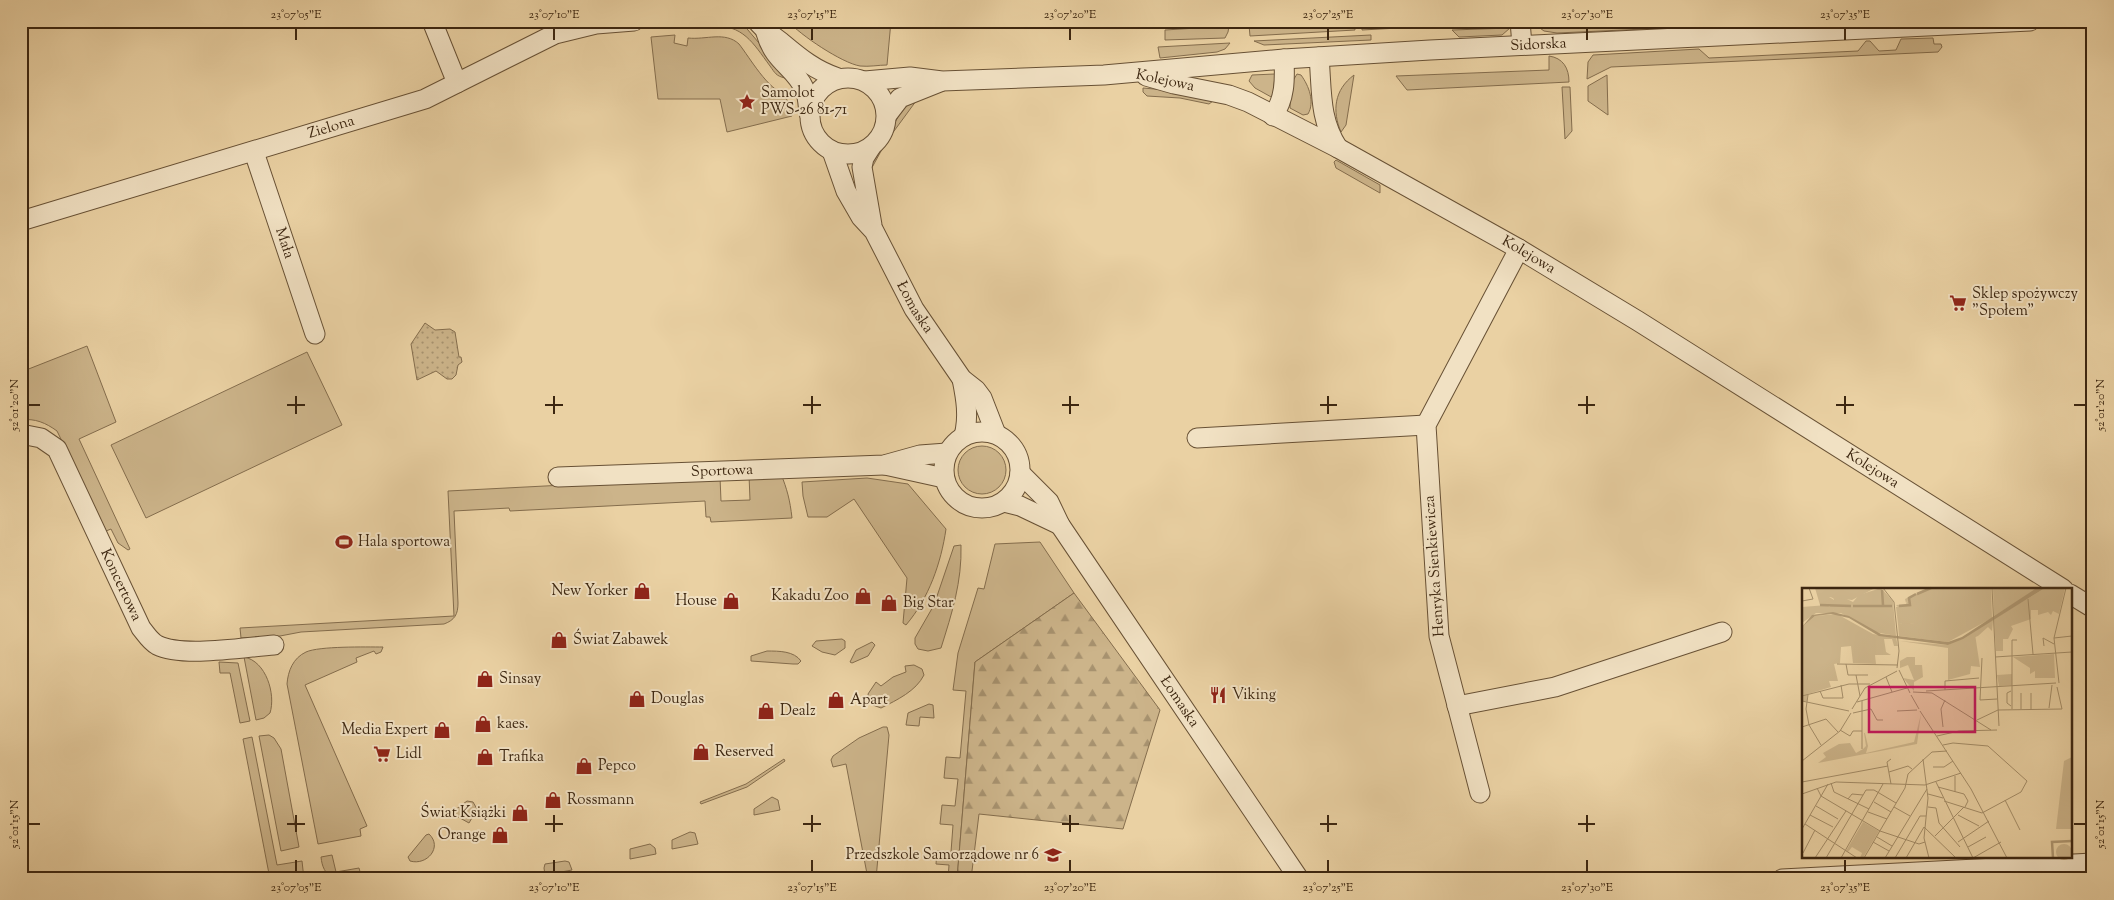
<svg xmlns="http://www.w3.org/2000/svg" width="2114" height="900" viewBox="0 0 2114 900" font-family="'Sorts Mill Goudy',serif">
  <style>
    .green { fill: #ccb48a; stroke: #846d4d }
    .forest { fill: url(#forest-firs); stroke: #846d4d }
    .park { fill: url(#park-dots); stroke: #846d4d }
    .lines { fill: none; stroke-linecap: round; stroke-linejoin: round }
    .minor-casing { stroke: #685135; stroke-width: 21 }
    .minor { stroke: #f1e1c3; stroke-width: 19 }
    .ticks { fill: none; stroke: #3c2610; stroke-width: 2 }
    .labels { text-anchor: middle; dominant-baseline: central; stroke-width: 4; stroke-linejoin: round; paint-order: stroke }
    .street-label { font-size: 15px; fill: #3c2610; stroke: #f1e1c3 }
    .poi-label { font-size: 15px; fill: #3c2610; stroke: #f1e1c3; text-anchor: start }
    .inset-river { fill: none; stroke: #af9771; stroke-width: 2.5 }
    .inset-road { fill: none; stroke: #a48d68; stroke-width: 1 }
    .view { fill: #c2185b; fill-opacity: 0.15; stroke: #c2185b; stroke-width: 2.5 }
    .inset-edge { fill: none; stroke: #3c2610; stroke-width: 2.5 }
    .neatline { fill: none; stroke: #3c2610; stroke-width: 2 }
    .ticks-label { font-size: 12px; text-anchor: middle; fill: #3c2610 }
  </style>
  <defs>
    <pattern id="forest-firs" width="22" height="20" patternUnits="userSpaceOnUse" patternTransform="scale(1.25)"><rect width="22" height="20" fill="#ccb48a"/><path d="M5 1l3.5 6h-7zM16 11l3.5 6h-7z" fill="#a7926f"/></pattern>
    <pattern id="park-dots" width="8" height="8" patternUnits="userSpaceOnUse" patternTransform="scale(1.25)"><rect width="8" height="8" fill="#ccb48a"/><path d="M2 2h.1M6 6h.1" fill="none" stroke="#a7926f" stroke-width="1.8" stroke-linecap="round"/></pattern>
  </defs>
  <rect width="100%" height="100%" fill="#ead1a3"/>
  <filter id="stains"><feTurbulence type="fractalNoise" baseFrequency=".004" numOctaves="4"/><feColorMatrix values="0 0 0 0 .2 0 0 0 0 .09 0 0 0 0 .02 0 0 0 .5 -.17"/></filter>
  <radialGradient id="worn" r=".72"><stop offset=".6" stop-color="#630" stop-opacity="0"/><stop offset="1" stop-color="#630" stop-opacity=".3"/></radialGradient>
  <path class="green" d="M708,21h31l3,2 28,33 15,22c-9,-2 -10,-5 -15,-12 -17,-23 -27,-42 -59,-40z
    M788,21h103l-4,44c-8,0 -18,2 -27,1 -18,-3 -60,-31 -72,-45z
    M1354,21l1,9 -105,6 -1,-11z
    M1362,21h56v1l-1,5 -55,3z
    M1536,21h285l-264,12 -13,-2 -11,-8z
    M1229,26l-1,6 -3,6 -60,2v-10z
    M1510,28l-8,7 -43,2 -7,-7z
    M675,35l-1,8 13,3 1,-8c18,2 37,-7 51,6 11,14 29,46 46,50l7,22 -65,16 -7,-33h-62l-7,-62z
    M1371,35v5l-107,5 -10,-4z
    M1933,38l1,6h7l1,3 -4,5 -327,15 -24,12 1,-17 5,-7 106,-6 10,9 149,-7 8,-10h4l9,10 17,-1 5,-11z
    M1230,43l-5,6 -8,3 -57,6 -2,-11z
    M1549,56c14,2 20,12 20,26l-162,8 -11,-14 153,-6z
    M1275,74l-2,24 -18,-10 -6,-7 3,-6z
    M1297,74l4,1c8,11 14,27 7,39l-5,1 -13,-7 1,-24z
    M1354,75l-8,50 -5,7c-9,-21 -7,-42 13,-57z
    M1607,75l1,40 -20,-14v-15z
    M1562,87h8l2,44 -7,8z
    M1143,88l34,3 36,10 -4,3 -29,-6 -33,-2 -4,-4z
    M919,97l-33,45 -17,31c2,-15 11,-22 18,-34 12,-22 9,-27 32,-42z
    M1336,160l44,25v8l-44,-25 -2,-6z
    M87,346l29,76 -37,17 51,110 -2,1 -10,-7 -7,-14 -5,2 -49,-100c-11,-8 -22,-13 -36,-11v-48z
    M307,352l35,73 -196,93 -35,-73z
    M958 470a24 24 0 1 1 48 0a24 24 0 1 1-48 0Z
    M781,474c6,15 9,26 11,44l-81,4 -1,-5h-4l-1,-16 -195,10 -1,-3 -55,3 4,92c0,11 -3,17 -14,21l-143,8 -21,4 -39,2 -1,-10 214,-12 -6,-125 272,-14 1,24 29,-1 -1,-25z
    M867,478l41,6 38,45c-5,34 -17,69 -40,96l-3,-2 4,-45 -53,-79 -27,18h-19l-5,-21 -1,-14z
    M1040,542l34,51 -99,69 -18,217h-9l1,-14 -13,-1 1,-13 14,1 2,-27 -13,-1 2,-19 13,1 3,-27 -14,-1 2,-21 14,1 6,-67 -13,-1 5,-37 20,-65 6,1 11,-45z
    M961,545c1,37 -9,68 -20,103l-13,3 -10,-2 -3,-5v-6l19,-33 20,-59z
    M842,639l3,2v7l-10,7 -13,-3 -10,-6 4,-5z
    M872,642l3,3 -7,11 -16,7 -2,-1 6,-12z
    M383,647l-2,5 -5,2 -2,-3 -18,7 1,4 -52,23 62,141 -7,3 1,7 -43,8 -31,-160c1,-13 6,-26 19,-32 13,-6 60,-5 77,-5z
    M767,651c12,0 27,0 34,10l-3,3h-5l-42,-3v-5z
    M244,657c22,4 32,37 26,56l-6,5 -8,2z
    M219,662l19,1 12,58 -10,2 -10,-50h-10z
    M914,665l8,4 2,6c-8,16 -27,25 -43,33l-11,-4 -2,-10 8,-12 5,4 12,-9 13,-5 -1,-6z
    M929,704l4,1 1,13 -14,-1 -1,9 -13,-1 2,-12z
    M883,727h4l2,8 -13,144h-8l-22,-115 -13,3 -2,-7 2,-4 26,-18z
    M269,735l5,3 7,11 18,98 -18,4 -22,-115z
    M252,737l25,128 25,-4 2,18h-34l-27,-140z
    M784,759l1,2 -38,26 -46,17 -1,-2 46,-18z
    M772,797l6,3 2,10 -26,5v-6z
    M467,801l6,1 4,7 -8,14 -18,-10z
    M690,832l5,1 3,11 -26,5v-9z
    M429,834c14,13 -2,32 -19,27l-2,-4 18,-22z
    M650,844l5,4 1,6 -26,5v-10z
    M332,855l4,17 23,-4 3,11h-29c-8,-6 -11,-12 -12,-22z
    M565,861l4,1 3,8 -27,5 -1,-7 1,-4z"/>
  <path class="forest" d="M1074,593l86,117 -37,119 -144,-15 -8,65h-14l18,-217z"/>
  <path class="park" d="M425,323l10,7 15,-1 5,3 4,25h2l1,5 -4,3 -2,10 -4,4h-5l-11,-8 -19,9 -6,-36z"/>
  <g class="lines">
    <g class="minor-casing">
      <g id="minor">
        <path d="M432,21l25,62"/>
        <path d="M757,21c7,9 15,14 24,21 18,15 33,28 57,36"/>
        <path d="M1520,21l2,24"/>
        <path d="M766,33c8,29 29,34 39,57 3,7 3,15 4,23"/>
        <path d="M1319,57c3,33 0,62 19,91"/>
        <path id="s1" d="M1146,76l28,8 55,11 19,7 90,46 181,101 119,72 425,268"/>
        <circle cx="848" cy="116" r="38"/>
        <path id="s2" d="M865,81l45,-4 32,4 162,-6 180,-16 146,-9 600,-29"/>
        <path d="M887,115l13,-17 40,-16"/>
        <path d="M1273,116c12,-17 12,-36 11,-57"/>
        <path d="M871,147l-7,11 -2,9 10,58"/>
        <path id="s3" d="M832,151l14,40 15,26 13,14 40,78 48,70 14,11 6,8 14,36"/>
        <path id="s4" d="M254,152l61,182"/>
        <path id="s5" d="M21,221l404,-122 130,-65 41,-10 38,-3"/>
        <path d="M962,379c4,20 7,37 2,57"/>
        <circle cx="982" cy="470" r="38"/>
        <path id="s6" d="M21,434l20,4 16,11 84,179c5,6 9,13 16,17 26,13 88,2 117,0"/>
        <path d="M1197,438l229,-13"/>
        <path d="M885,465l59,13"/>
        <path id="s7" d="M1020,473l29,29 11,23 239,354"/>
        <path id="s8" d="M558,477l326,-12 36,-10 27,-2"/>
        <path d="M1004,502l16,4 40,19"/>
        <path d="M2070,594l23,14"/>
        <path d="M1457,706l98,-19 167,-55"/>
        <path d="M1480,793l-41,-157 -13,-211 93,-176"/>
        <path d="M1782,879l311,-16"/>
      </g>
    </g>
    <use href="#minor" class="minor"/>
  </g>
  <path class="ticks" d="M296,28v12M554,28v12M812,28v12M1070,28v12M1328,28v12M1587,28v12M1845,28v12M296,396v18M554,396v18M812,396v18M1070,396v18M1328,396v18M1587,396v18M1845,396v18M28,405h12M287,405h18M545,405h18M803,405h18M1062,405h17M1320,405h17M1578,405h17M1836,405h18M2074,405h12M296,815v17M554,815v17M812,815v17M1070,815v17M1328,815v17M1587,815v17M28,824h12M287,824h18M545,824h18M803,824h18M1062,824h17M1320,824h17M1578,824h17M2074,824h12M296,860v12M554,860v12M812,860v12M1070,860v12M1328,860v12M1587,860v12M1845,860v12"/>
  <defs>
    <g id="sight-bare" transform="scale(1.35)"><path d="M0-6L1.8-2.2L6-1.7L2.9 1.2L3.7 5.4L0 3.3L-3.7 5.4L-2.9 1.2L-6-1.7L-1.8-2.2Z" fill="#8f2418" stroke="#f1e1c3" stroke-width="2.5" paint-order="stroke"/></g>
    <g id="supermarket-bare" transform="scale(1.35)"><path d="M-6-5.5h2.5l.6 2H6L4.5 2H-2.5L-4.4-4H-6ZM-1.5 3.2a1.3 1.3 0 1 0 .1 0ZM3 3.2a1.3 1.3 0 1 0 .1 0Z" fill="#8f2418" stroke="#f1e1c3" stroke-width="2.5" paint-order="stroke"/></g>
    <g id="stadium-bare" transform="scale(1.35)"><path d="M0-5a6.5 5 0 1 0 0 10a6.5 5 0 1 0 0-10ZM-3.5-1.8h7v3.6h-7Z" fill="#8f2418" stroke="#f1e1c3" stroke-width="2.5" paint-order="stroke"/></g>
    <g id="shop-bare" transform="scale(1.35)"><path d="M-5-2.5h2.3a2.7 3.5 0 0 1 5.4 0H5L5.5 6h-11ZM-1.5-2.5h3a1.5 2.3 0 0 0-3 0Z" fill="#8f2418" stroke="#f1e1c3" stroke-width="2.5" paint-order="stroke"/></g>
    <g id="restaurant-bare" transform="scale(1.35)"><path d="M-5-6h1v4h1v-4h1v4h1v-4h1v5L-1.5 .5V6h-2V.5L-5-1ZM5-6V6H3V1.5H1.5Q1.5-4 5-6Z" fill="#8f2418" stroke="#f1e1c3" stroke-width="2.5" paint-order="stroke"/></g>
    <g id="school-bare" transform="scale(1.35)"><path d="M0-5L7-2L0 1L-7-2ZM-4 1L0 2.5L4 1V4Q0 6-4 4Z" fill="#8f2418" stroke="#f1e1c3" stroke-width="2.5" paint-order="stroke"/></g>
  </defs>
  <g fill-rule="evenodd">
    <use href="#sight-bare" x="747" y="102"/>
    <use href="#supermarket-bare" x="1958" y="303"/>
    <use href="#stadium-bare" x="344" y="542"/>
    <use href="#shop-bare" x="642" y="591"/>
    <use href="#shop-bare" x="863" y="596"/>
    <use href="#shop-bare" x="731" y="601"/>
    <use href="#shop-bare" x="889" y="603"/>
    <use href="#shop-bare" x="559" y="640"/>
    <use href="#shop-bare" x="485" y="679"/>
    <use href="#restaurant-bare" x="1218" y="695"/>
    <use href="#shop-bare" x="637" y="699"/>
    <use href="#shop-bare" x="836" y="700"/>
    <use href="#shop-bare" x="766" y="711"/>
    <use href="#shop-bare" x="483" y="724"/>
    <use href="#shop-bare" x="442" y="730"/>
    <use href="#shop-bare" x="701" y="752"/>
    <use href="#supermarket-bare" x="382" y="754"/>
    <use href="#shop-bare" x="485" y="757"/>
    <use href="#shop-bare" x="584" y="766"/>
    <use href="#shop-bare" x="553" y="800"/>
    <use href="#shop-bare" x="520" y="813"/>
    <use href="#shop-bare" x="500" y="835"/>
    <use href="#school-bare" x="1053" y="855"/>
  </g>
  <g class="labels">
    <g class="street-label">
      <text stroke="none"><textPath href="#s2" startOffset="675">Sidorska</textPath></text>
      <text transform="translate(1165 81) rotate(12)">Kolejowa</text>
      <text stroke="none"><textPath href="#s5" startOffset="324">Zielona</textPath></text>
      <text stroke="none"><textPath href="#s4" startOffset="96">Mała</textPath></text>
      <text stroke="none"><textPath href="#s1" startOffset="425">Kolejowa</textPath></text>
      <text stroke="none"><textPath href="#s3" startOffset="178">Łomaska</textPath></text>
      <text stroke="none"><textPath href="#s1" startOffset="830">Kolejowa</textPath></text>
      <text stroke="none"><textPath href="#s8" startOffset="164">Sportowa</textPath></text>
      <text transform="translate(1435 566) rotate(-94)">Henryka Sienkiewicza</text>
      <text stroke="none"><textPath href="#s6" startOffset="190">Koncertowa</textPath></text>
      <text stroke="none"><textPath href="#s7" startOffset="280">Łomaska</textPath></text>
    </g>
    <g class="poi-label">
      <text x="761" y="93">Samolot<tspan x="761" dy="17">PWS-26 81-71</tspan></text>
      <text x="1972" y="294">Sklep spożywczy<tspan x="1972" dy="17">"Społem"</tspan></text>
      <text x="358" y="542">Hala sportowa</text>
      <text x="628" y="591" text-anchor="end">New Yorker</text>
      <text x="849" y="596" text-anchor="end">Kakadu Zoo</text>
      <text x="717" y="601" text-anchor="end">House</text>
      <text x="903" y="603">Big Star</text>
      <text x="573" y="640">Świat Zabawek</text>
      <text x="499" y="679">Sinsay</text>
      <text x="1232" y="695">Viking</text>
      <text x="651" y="699">Douglas</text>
      <text x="850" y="700">Apart</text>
      <text x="780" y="711">Dealz</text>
      <text x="497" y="724">kaes.</text>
      <text x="428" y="730" text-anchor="end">Media Expert</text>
      <text x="715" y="752">Reserved</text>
      <text x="396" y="754">Lidl</text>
      <text x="499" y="757">Trafika</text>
      <text x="598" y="766">Pepco</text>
      <text x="567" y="800">Rossmann</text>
      <text x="506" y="813" text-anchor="end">Świat Książki</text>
      <text x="486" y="835" text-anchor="end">Orange</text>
      <text x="1039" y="855" text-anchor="end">Przedszkole Samorządowe nr 6</text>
    </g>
  </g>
  <g transform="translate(1802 588)">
    <rect width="270" height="270" fill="#ead1a3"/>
    <path d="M79,0l12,13 3,35 -21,-4 -34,-19h-25l-14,10v-16l25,-2 7,5v-11l-4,-3h11l12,6 6,-7zM127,0h62l1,30 -44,24 -49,-6 -1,-12 17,-1 -19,-18 10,-1 2,-4 -2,3 -1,-4zM191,0h46l-45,28zM243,0h20l-6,26 -6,-3 -2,4 -3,-3 -10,3v-5h-7v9l-20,7 2,3 -5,10h-5v12h-7l-2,-32zM35,26l36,20 23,4 2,8h-4l-2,-7h-8l2,13 5,3h-16l1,9 -23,-1 -2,-17 -10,1 -1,16 -6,1 4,17h-9l2,6 -23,7 -1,7h-5v-74l13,-11zM191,32l-1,11 -4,-4 -10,9 -30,12 -48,-7 48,4zM105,69h8v8h7l1,12 -9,5v9l-11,-13 11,2 -6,-15 -8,3v-7zM119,126l-4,30 -99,19 8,-6 -3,-4 16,-9 11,-1 6,10 7,-4 3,-3 -2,-13 10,-1 -9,1 3,13 -2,7 48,-11z" fill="#ccb48a"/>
    <path d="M13,0h14v9l7,4 -2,9 -5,-1 1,-4h-10zM100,35h8l18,13 -3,2 -3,-5 2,5 -3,1 -3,-8 -10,-4 -4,1 4,3 -7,1zM270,169v72h-16l8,-68zM254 264a8 8 0 1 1 16 0a8 8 0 1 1-16 0Z" fill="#ccb48a"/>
    <path d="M27,0h46l-23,12 -23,-3zM109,17l7,18 -20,1 -2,-17zM173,46l5,33 -9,-1 -1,8 -22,6v-33zM252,66l1,24h-20v-7l-5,3v-6l-17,-11zM210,86v11l-13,1 -2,-11zM61,234l16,9 -16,27h-3l2,-5 -10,-6 -4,5 -2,-1z" fill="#ccb48a"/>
    <path d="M243,0l-82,51 -15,6 -69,-9 -30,-18 -18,-4 -16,2 -13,11 10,-12 21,-3 16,4 32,18 67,8 14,-5 73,-48z" fill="#af9771"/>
    <path class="inset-river" d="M80,2l1,15M115,6l14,-6M18,17l31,1M51,18h39M97,18l11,-1 -1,-7 7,-4M251,270l-1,-16 20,-1"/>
    <path class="inset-road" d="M81,0l11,14 5,49 -2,17M190,0l7,138M226,11l5,55M0,13l11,-2 -4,-11M252,50l18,-2M242,58l-1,-8 11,6M193,69l77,-5M180,70l-2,42 17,-1M35,76l61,1M44,76l2,11h20M97,82l11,23M54,87l4,21M84,89l6,15M257,95l-5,-45 12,-50M143,102v-9l34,-3M18,103l3,7h20l-2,-13M124,103l130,-8M209,103l-4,2v10l4,3M111,104l19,1 59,37M219,105v16M229,105v16M6,107l-2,14 3,16 12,20M109,107l8,14M0,108l47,-12h21M0,113l47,10M60,113v48M55,114l50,-14M247,120l3,-23M50,121l13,-21 32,-17M210,121v-69h5M95,123l20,-1M118,123l51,78 36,69M51,125l18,-4 6,11h6M175,132l21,-10 64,-1 -5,-22M0,139l24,-8 12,13M141,139l-2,-18 4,-9M38,142l10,6 3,-5h9M135,148l22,-5 38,-1M141,157l10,-2 35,3 39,35 -6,11 -39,21 -38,-12M89,171l-4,3 4,22M121,171l5,39 -4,40 5,20M0,173l38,-30 11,-18M120,173l10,-9 15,-1M131,179h11l9,-6M87,184l19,-6 4,3M0,194l86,-16M134,194l37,76M29,195l3,9 35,17M136,199l26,7 4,7 -3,6M15,200l4,8 59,35 39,13 6,-2M153,204v-16M0,206l34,-12 89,3 36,-12M126,206l15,4M46,211l4,-5 11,1M203,212l15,30M72,214l17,10M14,218l22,13M92,219l16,9M126,219l8,1 3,15 21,24M66,224l19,7M8,227l23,12M156,227l21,11M3,236l52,34M0,241l26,-45M133,248l29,-29M75,249l15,9M71,254l16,9M156,254l31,-21M166,259l18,-10M1,265l12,-23M13,270l31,-47M24,270l40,-68h8l22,13M39,270l42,-74M62,270l41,-70 3,-14 14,-13M83,270l42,-69M93,270l25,-42h6M104,270l18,-31 32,31M171,270l28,-16"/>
    <path class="view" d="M67,99h106v45h-106z"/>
    <rect width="270" height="270" class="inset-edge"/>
  </g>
  <rect width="2114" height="900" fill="none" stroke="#ead1a3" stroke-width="55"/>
  <rect x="28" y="28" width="2058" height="844" class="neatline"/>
  <g class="ticks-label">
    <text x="296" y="18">23°07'05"E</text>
    <text x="554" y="18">23°07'10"E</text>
    <text x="812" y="18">23°07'15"E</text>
    <text x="1070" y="18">23°07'20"E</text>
    <text x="1328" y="18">23°07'25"E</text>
    <text x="1587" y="18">23°07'30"E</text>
    <text x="1845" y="18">23°07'35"E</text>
    <text transform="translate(14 405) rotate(-90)" y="4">52°01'20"N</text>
    <text transform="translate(2100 405) rotate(-90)" y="4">52°01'20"N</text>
    <text transform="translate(14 824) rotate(-90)" y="4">52°01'15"N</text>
    <text transform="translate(2100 824) rotate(-90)" y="4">52°01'15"N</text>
    <text x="296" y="891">23°07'05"E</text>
    <text x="554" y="891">23°07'10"E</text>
    <text x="812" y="891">23°07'15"E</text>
    <text x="1070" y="891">23°07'20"E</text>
    <text x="1328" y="891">23°07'25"E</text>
    <text x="1587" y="891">23°07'30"E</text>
    <text x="1845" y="891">23°07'35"E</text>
  </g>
  <rect width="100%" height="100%" filter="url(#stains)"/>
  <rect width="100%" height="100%" fill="url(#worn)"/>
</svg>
